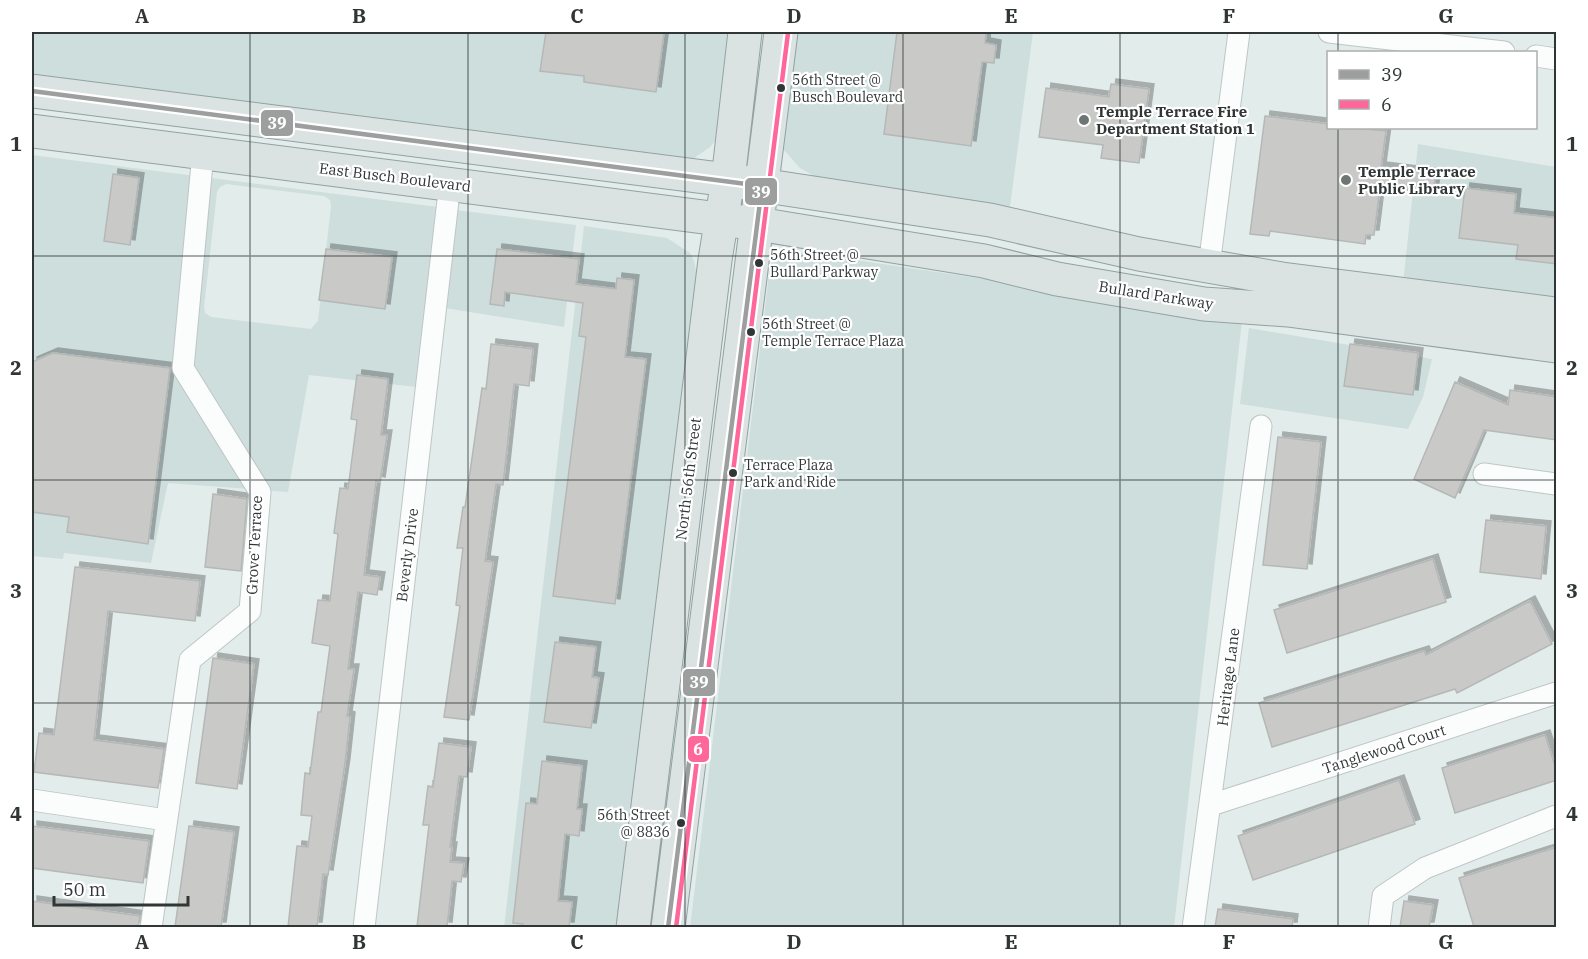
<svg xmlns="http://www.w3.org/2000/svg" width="1588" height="959" viewBox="0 0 1588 959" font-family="'IBM Plex Serif',serif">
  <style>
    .built { fill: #cddedd; fill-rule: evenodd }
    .building { fill: #c9cac8; stroke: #b5b8b6; stroke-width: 1.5; filter: url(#shadow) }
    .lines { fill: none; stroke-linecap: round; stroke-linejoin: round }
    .street-casing { stroke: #bfc6c5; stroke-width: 23 }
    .primary-casing { stroke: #91a2a1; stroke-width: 35 }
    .street { stroke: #fbfcfc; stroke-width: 21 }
    .primary { stroke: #dae3e2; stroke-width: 33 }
    .bus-1-casing { stroke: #fff; stroke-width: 9 }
    .bus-2-casing { stroke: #fff; stroke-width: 9 }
    .bus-1 { stroke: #9d9f9f; stroke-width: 4.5 }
    .bus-2 { stroke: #f69; stroke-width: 4.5 }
    .grid { fill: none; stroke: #303636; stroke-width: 1.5; stroke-opacity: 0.55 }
    .bus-dot { fill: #303636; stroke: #fff; stroke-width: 2 }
    .poi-dot { fill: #6e7675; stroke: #fff; stroke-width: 2 }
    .labels { text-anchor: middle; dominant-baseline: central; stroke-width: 4.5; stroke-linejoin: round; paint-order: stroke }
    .bus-label { font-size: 14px; fill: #303636; stroke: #fff; text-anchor: start }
    .poi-label { font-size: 15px; font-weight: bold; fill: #303636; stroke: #fff; text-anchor: start }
    .street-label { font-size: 15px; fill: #303636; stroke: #fff }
    .line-badge { stroke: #fff; stroke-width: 2 }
    .badge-label { font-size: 16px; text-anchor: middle; font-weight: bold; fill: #fff }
    .neatline { fill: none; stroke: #303636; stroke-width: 2 }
    .grid-label { font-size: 20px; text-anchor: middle; font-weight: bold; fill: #303636 }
  </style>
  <defs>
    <filter id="shadow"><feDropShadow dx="5" dy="-5" stdDeviation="0" flood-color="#0004"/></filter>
  </defs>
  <rect width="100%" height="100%" fill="#e2ecea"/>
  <path class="built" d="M32,32h700l-13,104 -9,11 -20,14 -658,-86z
    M798,32h235l-23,175 -196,-31 -14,-8 -17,-19z
    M1418,144l138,23v136l-153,-19z
    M32,155l406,52 -21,180 -108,-12 -21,117 -120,-9 -17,80 -87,-10 -1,6 -31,-3zM226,184l98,12 6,4 1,6 -13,115 -7,8 -100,-12 -6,-4 -1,-6 13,-115 3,-5z
    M456,210l120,15 -12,102 -119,-19z
    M584,226l83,12 23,15 4,8 4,19 -77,647 -117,1z
    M787,250l225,33 230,38 -68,606 -484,1 80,-662 6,-12z
    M1249,328l183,31 -9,38 -15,32 -168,-25z"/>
  <path class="building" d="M546,32h118l-8,60 -72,-10v-6l-44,-5z
    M897,32h89l-1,11 11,2 -2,18 -12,-1 -11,84 -87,-12z
    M1111,84l38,5 -10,74 -38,-5 2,-13 -64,-8 7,-49 63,9z
    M1265,116l64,8v4h28l29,3 -5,36 55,7 -3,19 -53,-6 -6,48h-8l-1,9 -95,-13 -1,5 -19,-2z
    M113,174l26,4 -9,67 -26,-4z
    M1465,188l51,6 -2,19 43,5v46l-41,-5 2,-14 -59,-7z
    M326,249l66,8 -7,52 -66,-9z
    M497,249l82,10 -3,25 40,5 1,-11 17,2 -9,77 21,2 -31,245 -62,-8 33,-259 -7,-1 4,-33 -78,-11 -1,14 -14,-2z
    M491,344l42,5 -4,37 -15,-2 -11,101 -7,-1 -11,77 8,1 -24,158 -25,-3 16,-111 -4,-1 7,-57h-6l6,-41h2l17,-119 4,1z
    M1350,344l68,9 -5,42 -69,-9z
    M53,353l117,15 -22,176 -81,-12 2,-15 -37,-5v-150z
    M357,375l31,4 -7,56h6l-7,47 -4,-1 -12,94 16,2 -3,18 -19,-3 -10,77h6l-7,47 3,1 -5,46 -17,112 -5,-1 -6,53h-29l9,-81 11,1 4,-31 -11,-1 4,-42 5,1 8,-62h3l9,-66 -18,-3 6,-43 12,1 8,-67 -4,-1 6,-45 8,1 9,-69 -6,-1z
    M1455,382l53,23 2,-15 47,7v43l-73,-10 -29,68 -41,-19z
    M1278,437l43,5 -14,127 -44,-4z
    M213,494l34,5 -6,72 -36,-4z
    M1486,520l60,6 -5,53 -61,-7z
    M1433,559l13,43 -159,51 -13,-43z
    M75,567l125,14 -5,40 -87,-10 -14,129 70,9 -6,39 -124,-16 5,-39 15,2z
    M1530,601l22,43 -95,49 -2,-4 -183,58 -13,-44 165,-52 2,4z
    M555,642l41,5 -4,30 7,1 -8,50 -47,-6z
    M213,658l41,6 -17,125 -41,-6z
    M1545,735l12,37v8l-102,33 -13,-45z
    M439,743l32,4 -4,30 -8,-1 -9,71h2l-2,15 14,1 -3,19 -9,-1 -5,46h-30l12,-102h-6l5,-39 5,1z
    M542,761l40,5 -5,43h5l-3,27 -14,-2 -7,67 14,1 -3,25h-47l1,-3 -10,-1 13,-120 11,1z
    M1399,780l16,44 -162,56 -15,-44z
    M32,826l117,15 -6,42 -111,-15z
    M189,826l45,6 -13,95h-46z
    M1557,847v80h-83l-15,-49z
    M32,901l108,15 -2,11h-106z
    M1404,901l29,4 -4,22h-29z
    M1218,909l75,10 -1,8h-77z"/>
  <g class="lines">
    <g class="street-casing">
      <path id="street" d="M1329,32l175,20
        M1536,56l20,3
        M1209,266l30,-234
        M1484,474l72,10
        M32,800l134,20
        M1211,805l345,-112
        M151,928l39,-268 60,-49 10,-119 -77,-124 20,-215
        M364,928l86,-745
        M1193,928l68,-502
        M1379,928l4,-32 42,-28 131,-52"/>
    </g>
    <g class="primary-casing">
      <path id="primary" d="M32,91l696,89 262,40 149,34 143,25 274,35
        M32,131l726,93 226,37 73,18 147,25 84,6 268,36
        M633,928l82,-668 13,-80 17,-148
        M668,928l113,-896"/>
    </g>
    <use href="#street" class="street"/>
    <use href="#primary" class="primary"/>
    <g class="bus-1-casing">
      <path id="bus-1" d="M32,91l730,95 -94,742"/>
    </g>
    <g class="bus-2-casing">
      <path id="bus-2" d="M676,928l112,-895"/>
    </g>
    <use href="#bus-1" class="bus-1"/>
    <use href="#bus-2" class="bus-2"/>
  </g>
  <path class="grid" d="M250,32v896M468,32v896M685,32v896M903,32v896M1120,32v896M1338,32v20M1338,128v800M32,256h1524M32,480h1524M32,703h1524"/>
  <g class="bus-dot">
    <circle cx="781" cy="88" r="5"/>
    <circle cx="759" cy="263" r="5"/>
    <circle cx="751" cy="332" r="5"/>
    <circle cx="733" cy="473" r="5"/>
    <circle cx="681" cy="823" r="5"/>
  </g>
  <g class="poi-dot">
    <circle cx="1084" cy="120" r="6"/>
    <circle cx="1346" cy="180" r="6"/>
  </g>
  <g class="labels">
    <g class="bus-label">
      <text x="792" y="80">56th Street @<tspan x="792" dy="17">Busch Boulevard</tspan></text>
      <text x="770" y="255">56th Street @<tspan x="770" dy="17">Bullard Parkway</tspan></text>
      <text x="762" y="324">56th Street @<tspan x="762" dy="17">Temple Terrace Plaza</tspan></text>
      <text x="744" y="465">Terrace Plaza<tspan x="744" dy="17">Park and Ride</tspan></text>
      <text x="670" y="815" text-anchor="end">56th Street<tspan x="670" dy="17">@ 8836</tspan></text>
    </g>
    <g class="poi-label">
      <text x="1096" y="111">Temple Terrace Fire<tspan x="1096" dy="17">Department Station 1</tspan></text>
      <text x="1358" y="171">Temple Terrace<tspan x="1358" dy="17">Public Library</tspan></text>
    </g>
    <g class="street-label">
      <text transform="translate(395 177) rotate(7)">East Busch Boulevard</text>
      <text transform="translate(1156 295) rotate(9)">Bullard Parkway</text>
      <text transform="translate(688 479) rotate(-83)">North 56th Street</text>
      <text transform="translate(254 545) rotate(-87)">Grove Terrace</text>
      <text transform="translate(407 555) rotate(-83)">Beverly Drive</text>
      <text transform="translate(1228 677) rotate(-83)">Heritage Lane</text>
      <text transform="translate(1384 749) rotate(-18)">Tanglewood Court</text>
    </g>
  </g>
  <g class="line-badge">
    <rect x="260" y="109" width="34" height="28" rx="6" fill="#9d9f9f"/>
    <rect x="744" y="177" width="34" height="29" rx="6" fill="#9d9f9f"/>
    <rect x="682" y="668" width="34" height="29" rx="6" fill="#9d9f9f"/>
    <rect x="687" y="735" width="23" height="28" rx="6" fill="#f69"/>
  </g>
  <g class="badge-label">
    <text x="277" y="129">39</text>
    <text x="761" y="198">39</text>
    <text x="699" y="688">39</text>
    <text x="698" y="755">6</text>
  </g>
  <rect width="1588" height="959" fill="none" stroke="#ffffff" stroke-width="66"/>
  <rect x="1327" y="51" width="210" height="78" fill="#ffffff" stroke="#acafaf" stroke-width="1.5"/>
  <rect x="1339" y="70" width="30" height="9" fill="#9d9f9f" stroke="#acafaf" stroke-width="1.5"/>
  <text x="1381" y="81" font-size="18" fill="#303636">39</text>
  <rect x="1339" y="100" width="30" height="9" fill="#ff6699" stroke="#acafaf" stroke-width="1.5"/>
  <text x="1381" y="111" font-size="18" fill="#303636">6</text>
  <path d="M54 896v9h134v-9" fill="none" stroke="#303636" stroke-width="3"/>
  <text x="63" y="896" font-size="18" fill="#303636" stroke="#ffffff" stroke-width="4.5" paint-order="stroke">50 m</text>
  <rect x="33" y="33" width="1522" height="893" class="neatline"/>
  <g class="grid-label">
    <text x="142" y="23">A</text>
    <text x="359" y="23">B</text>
    <text x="577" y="23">C</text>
    <text x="794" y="23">D</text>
    <text x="1011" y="23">E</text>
    <text x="1229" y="23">F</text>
    <text x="1446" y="23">G</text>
    <text x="16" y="151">1</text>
    <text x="1572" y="151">1</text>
    <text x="16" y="375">2</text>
    <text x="1572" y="375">2</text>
    <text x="16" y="598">3</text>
    <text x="1572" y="598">3</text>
    <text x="16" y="821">4</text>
    <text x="1572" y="821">4</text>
    <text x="142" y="949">A</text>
    <text x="359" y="949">B</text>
    <text x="577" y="949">C</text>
    <text x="794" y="949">D</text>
    <text x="1011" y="949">E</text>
    <text x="1229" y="949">F</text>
    <text x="1446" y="949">G</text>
  </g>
</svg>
